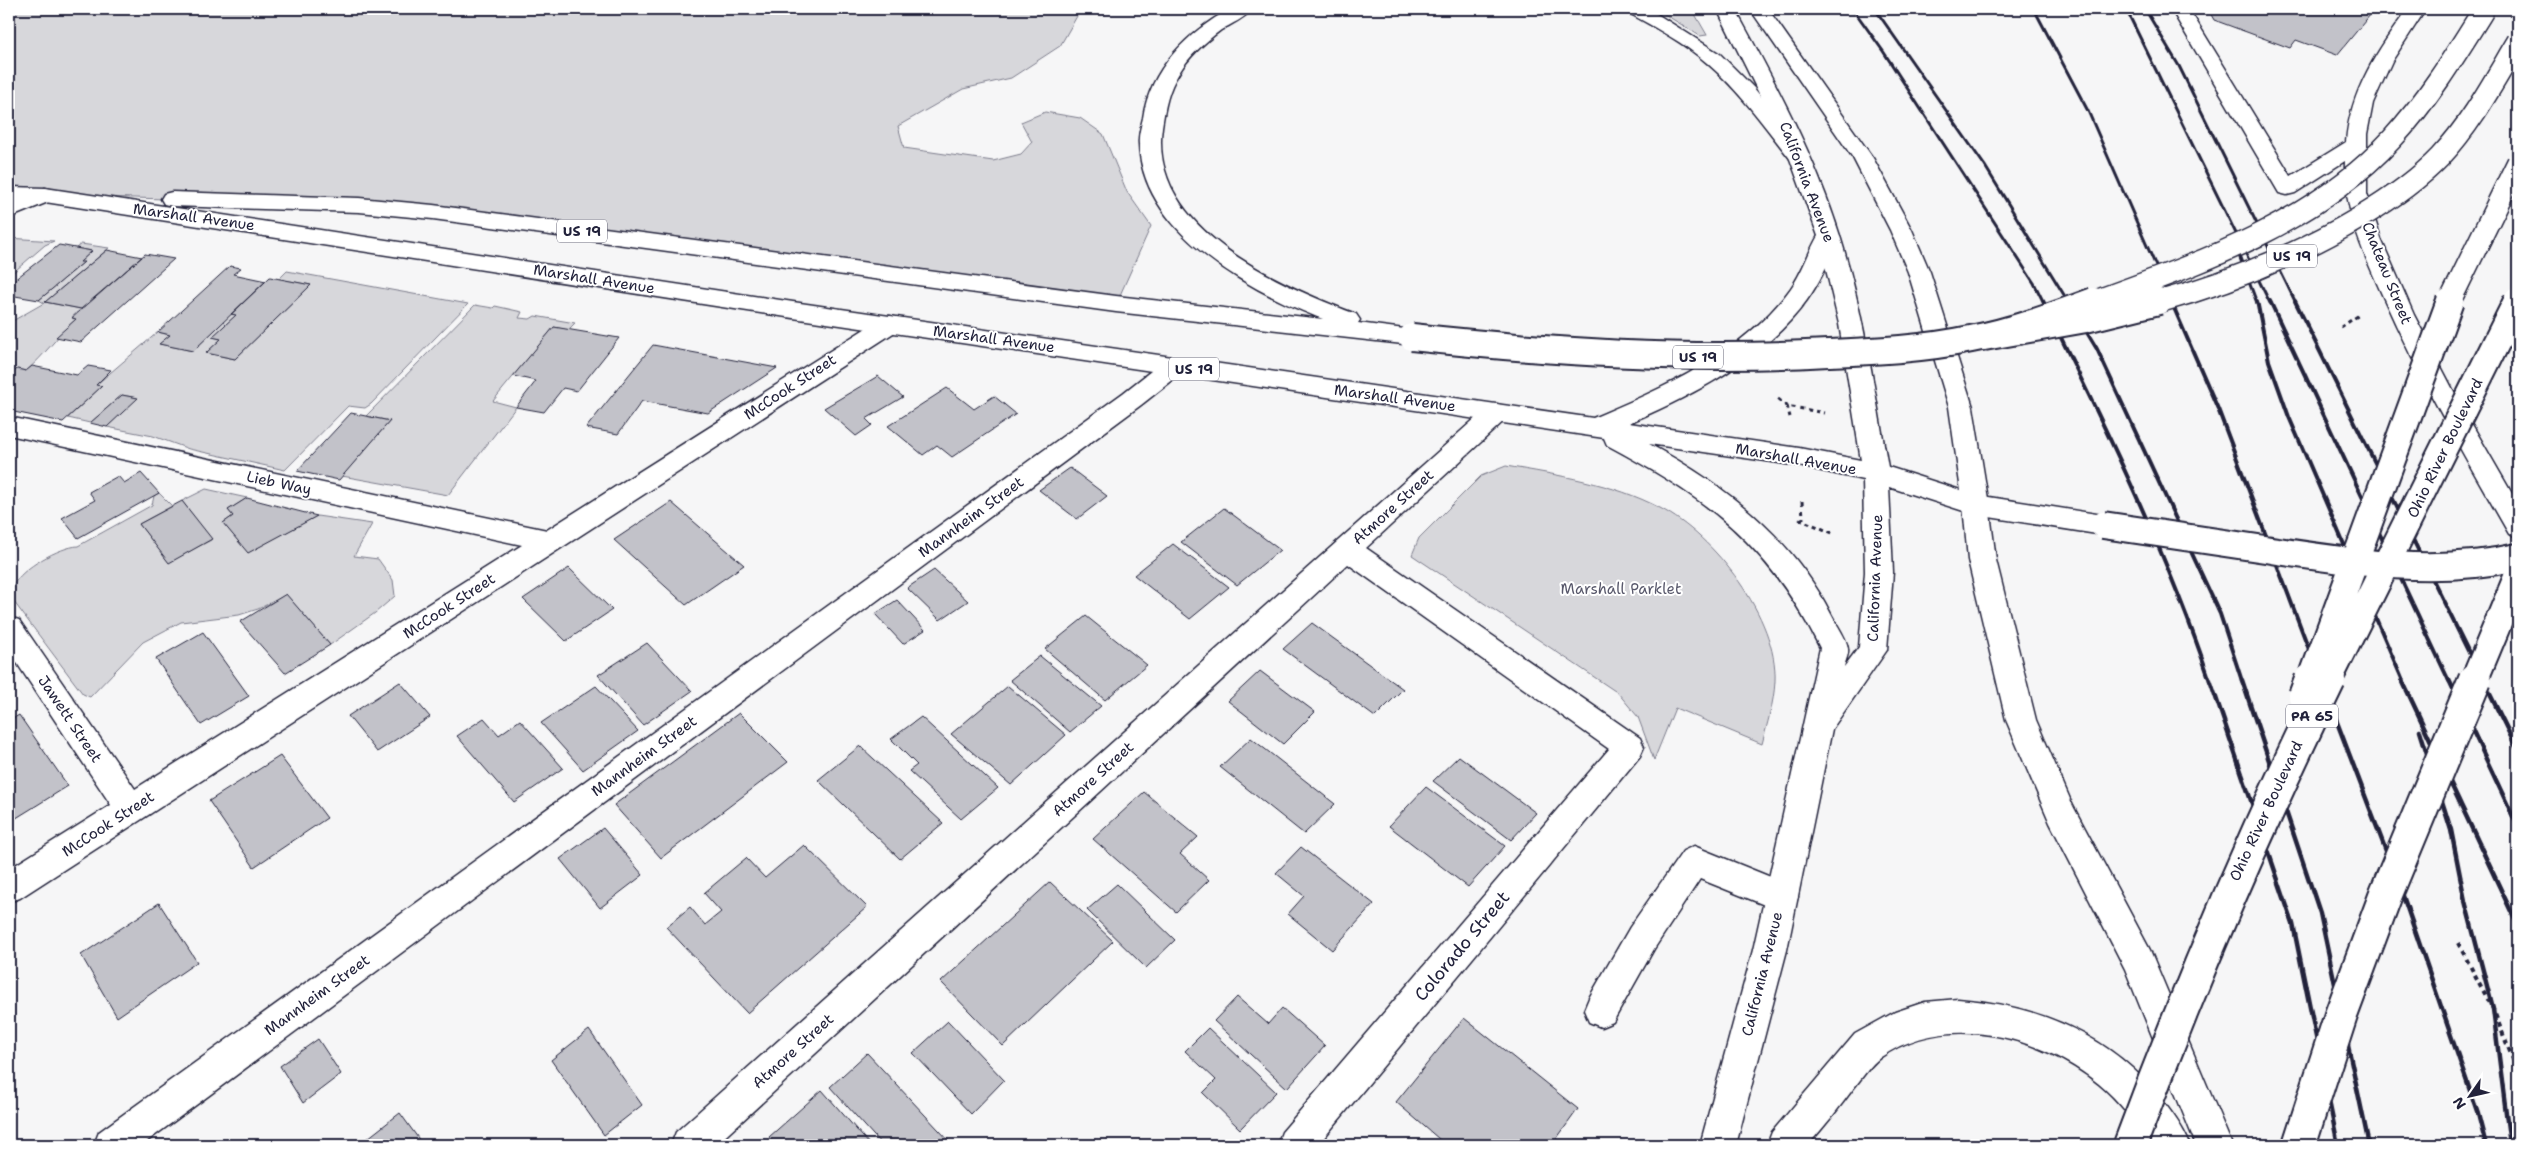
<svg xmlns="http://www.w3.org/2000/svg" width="2527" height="1154" viewBox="0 0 2527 1154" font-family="'Shantell Sans',sans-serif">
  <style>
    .green { fill: #d7d7db; stroke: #7c7c8b }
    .building { fill: #c2c2c9; stroke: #22223b }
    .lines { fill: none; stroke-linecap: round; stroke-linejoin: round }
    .minor-casing { stroke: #22223b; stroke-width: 3 }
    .major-casing { stroke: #22223b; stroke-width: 3 }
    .highway-casing { stroke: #22223b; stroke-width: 3 }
    .path-far1 { stroke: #22223b; stroke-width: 3; stroke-dasharray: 4 4; stroke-linecap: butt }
    .path { stroke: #22223b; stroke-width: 4; stroke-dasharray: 4.5 4.5; stroke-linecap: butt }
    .minor { fill: #fff; fill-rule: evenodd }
    .major { fill: #fff; fill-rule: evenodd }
    .highway { fill: #fff; fill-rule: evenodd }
    .rail-far2 { stroke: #22223b; stroke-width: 3 }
    .rail-far1 { stroke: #22223b; stroke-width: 4 }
    .rail { stroke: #22223b; stroke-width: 4.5 }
    .major-bridge-far1-casing { stroke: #22223b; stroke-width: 24; stroke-linecap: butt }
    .major-bridge-casing { stroke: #22223b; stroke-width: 30; stroke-linecap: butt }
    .highway-bridge-far2-casing { stroke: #22223b; stroke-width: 24; stroke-linecap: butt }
    .highway-bridge-far1-casing { stroke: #22223b; stroke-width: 30; stroke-linecap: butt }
    .highway-bridge-casing { stroke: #22223b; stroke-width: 36; stroke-linecap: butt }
    .major-bridge-far1 { stroke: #fff; stroke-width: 21 }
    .major-bridge { stroke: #fff; stroke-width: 26 }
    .highway-bridge-far2 { stroke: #fff; stroke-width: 21 }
    .highway-bridge-far1 { stroke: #fff; stroke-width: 26 }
    .highway-bridge { stroke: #fff; stroke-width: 32 }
    .labels { text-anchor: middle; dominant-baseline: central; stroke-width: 4; stroke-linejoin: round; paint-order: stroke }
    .shield { fill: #fff; stroke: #646476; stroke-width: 1 }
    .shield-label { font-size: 14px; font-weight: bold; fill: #22223b }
    .street-label { font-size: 15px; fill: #22223b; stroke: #fff }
    .park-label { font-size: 15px; fill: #58586b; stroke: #fff }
    .near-street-label { font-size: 18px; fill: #22223b; stroke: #fff }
  </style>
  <rect width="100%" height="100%" fill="#f6f6f7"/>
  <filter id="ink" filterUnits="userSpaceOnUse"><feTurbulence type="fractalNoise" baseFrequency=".02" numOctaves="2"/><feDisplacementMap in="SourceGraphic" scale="10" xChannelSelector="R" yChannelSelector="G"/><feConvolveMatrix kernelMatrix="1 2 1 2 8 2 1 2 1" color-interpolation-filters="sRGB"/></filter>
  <g filter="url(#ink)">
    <path class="green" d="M9,9h1072l-21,37 -49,32 -48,11 -65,37 6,22 89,13 28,-7 11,-12 -11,-20 24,-10 35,6 23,16 24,58 24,34 -35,78 -607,-83 -219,-18 -281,-9z
      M1656,9h36l15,26 -7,1z
      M9,238l45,3 -9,4 -36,31z
      M81,244l28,4 -64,54 36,7 -9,8 4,2c-18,16 -32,37 -50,52l-9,-2 -8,8v-54l35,-20 -5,-3 44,-37 -3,-1 12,-11 -16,-3z
      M287,271l181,33 -97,100 -6,4 -17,-2 -63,64 -96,-21 -36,-13 -46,-9 30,-29 -15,-3 -32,28 -22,-5 33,-31 -5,-2 62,-53 12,3 -10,9 33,7 38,-37 5,1 -23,22 8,2 -15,14 29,6 76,-74 -32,-6z
      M475,305l18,3 2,-2 27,6 -3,6 11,1 5,-3 40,7 -7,7 -14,-3 -61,74 23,6 -68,88 -106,-19 48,-55 -24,-5 3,-3z
      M1506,466c51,9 107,17 154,42 54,28 118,110 115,173 -1,22 -8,43 -13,63l-87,-36 -21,52 -16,-43 -20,-24 -206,-138 7,-17 62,-62z
      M206,489l41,9 -19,12 5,6 -10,7 25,29 69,-36 55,8 -18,32 24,3 15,21 2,16 -20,17 -45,32 -44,-50 -28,14 -19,6 -58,7 -38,20 -53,55 -7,-3 -72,-96c1,-4 1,-9 2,-12 8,-18 47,-39 65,-40l74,-41 2,-9 5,-3 13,13 -33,18 30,38 42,-22 -29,-39z"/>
    <path class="building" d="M2208,9l93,1 74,-1 -38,46 -41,-15 -6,8 -76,-28z
      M59,245l33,6 -12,11h4l-45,38 -30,-5v-11z
      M107,250l35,7 -61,52 -36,-7z
      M145,254l29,5 -93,83 -25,-5 20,-18 -4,-1z
      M230,266l11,2 -8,6 33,7 -73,70 -34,-7 11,-9 -12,-3z
      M270,277l41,8 -76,74 -29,-6 15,-14 -9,-2 24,-22 -5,-1z
      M554,327l65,11 -42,53 -14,-3 -19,24 -28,-5 20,-26 -23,-5z
      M653,345l124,23 -69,45 -66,-12 -24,33 -32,-6z
      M32,366l45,9 11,-9 23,4 -15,15 6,1 -39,36 -54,-11v-34l8,-8 9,2z
      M878,376l25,21 -37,22 6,6 -16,11 -32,-28z
      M947,388l27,21 20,-13 22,18 -64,43 -15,-12 -14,10 -35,-29z
      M122,395l16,3 -31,29 -17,-4z
      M351,413l39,8 -51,59 -42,-9z
      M1070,468l37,28 -30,23 -38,-29z
      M141,473l18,20 -81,45 -16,-20 33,-18 -6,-8 29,-16 6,7z
      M247,498l70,18 -69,37 -25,-30 10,-7 -5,-6z
      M182,501l30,38 -43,24 -30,-39z
      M671,502l73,63 -58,40 -72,-65z
      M1224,508l56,42 -43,35 -56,-43z
      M1173,544l56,43 -39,32 -56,-44z
      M569,568l43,42 -46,31 -43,-42z
      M934,570l34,31 -28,19 -33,-32z
      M286,594l44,51 -45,28 -45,-51z
      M897,600l28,30 -22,14 -28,-30z
      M1086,616l61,49 -42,35 -60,-51z
      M1312,623l91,66 -28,28 -92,-68z
      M203,632l46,64 -48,29 -45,-66z
      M647,643l45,48 -49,34 -45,-50z
      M1040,656l61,50 -31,26 -60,-52z
      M1260,671l55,41 -32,32 -55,-43z
      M400,682l30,35 -53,35 -29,-36z
      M596,686l42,45 -55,39 -42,-47z
      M1008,686l58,49 -55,50 -60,-51z
      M739,713l49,49 -127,96 -47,-53z
      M19,715l49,71 -55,34 -4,-7v-92z
      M921,717l77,71 -37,31 -52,-48 8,-6 -26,-26z
      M484,718l15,17 21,-15 43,48 -49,34 -57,-66z
      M1251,738l84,66 -31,30 -84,-67z
      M860,746l83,77 -43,36 -82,-79z
      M280,756l47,62 -73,49 -45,-66z
      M1459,756l77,57 -25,27 -78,-59z
      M1426,787l79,59 -37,41 -79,-61z
      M1144,792l54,45 -18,17 29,26 -33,32 -83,-73z
      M603,828l40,47 -43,33 -40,-49z
      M804,845l63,62 -120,106 -81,-86 24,-20 15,18 16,-13 -17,-19 42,-35 19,20z
      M1301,847l73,57 -42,46 -44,-36 16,-18 -28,-23z
      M1050,882l63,59 -110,105 -62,-64z
      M1117,884l58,56 -29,28 -59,-58z
      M159,903l38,59 -80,55 -36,-62z
      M1237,997l31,27 14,-16 43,38 -38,42 -73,-67z
      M1464,1018l114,91 -26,36h-106l-50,-43z
      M948,1021l56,59 -33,34 -58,-61z
      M1208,1028l68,64 -36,37 -37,-36 13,-13 -31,-29z
      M589,1030l53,75 -38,30 -53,-75z
      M318,1039l23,35 -38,29 -23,-37z
      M867,1053l86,92h-71l-52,-58z
      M822,1090l48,55h-94l-7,-8z
      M400,1113l23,32h-64z"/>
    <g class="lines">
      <g class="minor-casing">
        <path id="minor" d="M1717,9h18c40,73 80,147 105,227 24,77 35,158 49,237l-4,7 -9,3 -9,-3 -4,-7 -24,-149 -21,-88 -32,-88z
          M1750,9h18l105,149 39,72 18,42 43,135 16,98 -4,7 -9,3 -9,-3 -4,-7 -14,-98 -41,-135 -18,-42 -37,-72z
          M2171,9h18l102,167 55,-34c4,-51 32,-93 62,-133h18l-34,52 -19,42 -6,31v60l14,45 33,76 48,92 56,97v33l-9,-3c-44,-77 -89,-154 -125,-235 -20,-45 -41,-88 -39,-138l-50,32 -8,2 -8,-2z
          M45,188l8,2 3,5 -3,5 -44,18v-15z
          M890,316l8,2 4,6 -4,6 -878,568 -11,4v-33l102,-64 -102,-154v-34l10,3 116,169 387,-244 -513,-110v-18l538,113 335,-212z
          M1174,358l9,2 3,6 -3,6 -42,33 -999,740h-48l5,-13 1024,-739 42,-33z
          M1497,404l9,3 3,6 -3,6 -140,129 274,190 4,9 -4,9 -322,389h-41l5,-13 327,-383 -261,-185 -632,581h-45l5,-13 812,-725z
          M1694,846l99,40 5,11 -5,11 -11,4 -82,-33 -46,70 -41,73 -12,5 -12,-5 -5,-12 5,-12 41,-71 53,-76z"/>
      </g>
      <g class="major-casing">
        <path id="major" d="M1230,9h22c-6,9 -21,15 -31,21 -16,12 -32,26 -42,43 -11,17 -14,34 -17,54 -14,102 117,158 194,187l4,6 -2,3 62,8 4,6 -4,6 -8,2 -296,-33 -683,-93 -74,-7 -187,-6 -8,-2 -3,-5 3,-5 8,-2 187,6 74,7 683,91 207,23c-72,-27 -181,-87 -184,-175 -1,-8 2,-18 4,-26 7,-49 45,-86 87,-109z
          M1627,9h22l71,45 34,34 54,68 -3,4 -7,2 -7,-2c-26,-33 -51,-69 -84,-97 -23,-20 -51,-35 -78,-50z
          M9,187l36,1 748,114 800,116c71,-30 152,-65 198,-130 13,-18 18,-39 30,-57l8,-2 8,2 3,5c-10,22 -19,45 -33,64 -42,59 -114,95 -178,123l170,25 77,15 100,32 127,20 9,3 4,7 -4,7 -9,3 -127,-20 -87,-28 4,85 -6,78 -55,79 -45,221 -51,195h-36l53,-195 67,-302c-52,-105 -112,-149 -213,-203l-3,-7 -811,-120 -748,-116 -36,-1zM1649,444l150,22 64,14 2,92 -6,75 -15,20c1,-5 5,-13 4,-18 -1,-11 -12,-25 -17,-35 -38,-76 -107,-130 -182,-170z"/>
      </g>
      <g class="highway-casing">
        <path id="highway" d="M1976,495l9,3 4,7 7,55 40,160 37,86 77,144 82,195h-36l-71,-176 -75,-146 -44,-103 -38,-160 -5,-55 4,-7z
          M1958,999c80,6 154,37 204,101 11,14 22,29 28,45h-39c-15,-21 -31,-44 -52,-61 -58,-48 -152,-73 -218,-27 -11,8 -19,21 -28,32 -14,19 -29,38 -45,56h-41l5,-13 83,-98 40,-22 30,-10z"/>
      </g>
      <path class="path-far1" d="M2341,327l18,-12
        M1778,399l9,7 37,7
        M1787,406l3,11
        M1802,501l1,18
        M1799,519l36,15"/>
      <path class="path" d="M2458,943l35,66 25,63"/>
      <use href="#minor" class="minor"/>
      <use href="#major" class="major"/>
      <use href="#highway" class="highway"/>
      <path class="rail-far2" d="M1853,9l30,42 151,232 10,20
        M1875,9l110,157 84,137
        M2034,9l54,102 84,192
        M2126,9l144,294
        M2145,9l34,57 117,237
        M2234,242l23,61"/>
      <path class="rail-far1" d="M2043,301c61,124 123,249 167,380
        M2068,301l29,48 123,265 22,67
        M2171,301l47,108 103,272
        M2257,301l12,60 20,56 114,264
        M2270,301l179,380
        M2295,301l188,380"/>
      <path class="rail" d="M2210,680l83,244 45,221
        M2242,680l78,233 49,232
        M2321,680l81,213 76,221 8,31
        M2402,680l116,246
        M2449,680l69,147
        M2483,680l35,71
        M2420,731l31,99 14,71 28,108 17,136"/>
      <g class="major-bridge-far1-casing">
        <path id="major-bridge-far1" d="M2090,303c107,-39 223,-78 302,-164 36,-39 64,-85 92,-130"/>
      </g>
      <g class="major-bridge-casing">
        <path id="major-bridge" d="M1412,337c138,15 277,24 416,16 47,-2 96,-4 143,-14 42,-8 83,-23 123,-38
          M2103,525c54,8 108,16 162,24 85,13 168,27 253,8"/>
      </g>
      <g class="highway-bridge-far2-casing">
        <path id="highway-bridge-far2" d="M2155,303c73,-20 141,-47 206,-86 28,-17 56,-36 79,-60 32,-34 54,-76 78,-116
          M2449,303l69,-141
          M2516,303l2,-4"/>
      </g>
      <g class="highway-bridge-far1-casing">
        <path id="highway-bridge-far1" d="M1984,337l102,-18 73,-18
          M2311,681l139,-380
          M2328,681l189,-380
          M2474,681l44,-106"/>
      </g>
      <g class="highway-bridge-casing">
        <path id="highway-bridge" d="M2305,696l6,-16
          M2130,1145c59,-159 125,-313 199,-465
          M2299,1145l42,-130 45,-121 89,-214"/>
      </g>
      <use href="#major-bridge-far1" class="major-bridge-far1"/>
      <use href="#major-bridge" class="major-bridge"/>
      <use href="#highway-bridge-far2" class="highway-bridge-far2"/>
      <use href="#highway-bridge-far1" class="highway-bridge-far1"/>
      <use href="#highway-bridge" class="highway-bridge"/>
    </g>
  </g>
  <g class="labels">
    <g class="shield">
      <rect x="557" y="219.5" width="50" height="23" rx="4"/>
      <rect x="2267" y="244.5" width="50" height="23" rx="4"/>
      <rect x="1673" y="345.5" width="50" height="23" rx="4"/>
      <rect x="1169" y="357.5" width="50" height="23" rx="4"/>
      <rect x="2286" y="704.5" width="52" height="23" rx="4"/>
    </g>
    <g class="shield-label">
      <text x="582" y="231">US 19</text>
      <text x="2292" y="256">US 19</text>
      <text x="1698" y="357">US 19</text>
      <text x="1194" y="369">US 19</text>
      <text x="2312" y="716">PA 65</text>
    </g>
    <g class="street-label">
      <text transform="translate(1807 182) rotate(69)">California Avenue</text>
      <text transform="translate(194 217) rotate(8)">Marshall Avenue</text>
      <text transform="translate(2387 273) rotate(68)">Chateau Street</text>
      <text transform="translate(594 279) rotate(9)">Marshall Avenue</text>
      <text transform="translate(994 339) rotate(8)">Marshall Avenue</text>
      <text transform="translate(790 387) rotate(-33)">McCook Street</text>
      <text transform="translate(1395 398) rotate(8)">Marshall Avenue</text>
      <text transform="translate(2445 448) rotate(-64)">Ohio River Boulevard</text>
      <text transform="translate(1796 459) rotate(10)">Marshall Avenue</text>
      <text transform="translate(279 483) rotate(12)">Lieb Way</text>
      <text transform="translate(1393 507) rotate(-42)">Atmore Street</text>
      <text transform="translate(971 517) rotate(-36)">Mannheim Street</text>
      <text transform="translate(1875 578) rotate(-88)">California Avenue</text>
      <text transform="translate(449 606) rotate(-33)">McCook Street</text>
      <text transform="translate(70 719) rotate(56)">Jawett Street</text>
      <text transform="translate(644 756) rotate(-36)">Mannheim Street</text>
      <text transform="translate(1093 779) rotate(-42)">Atmore Street</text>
      <text transform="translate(2266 811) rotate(-65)">Ohio River Boulevard</text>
      <text transform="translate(108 824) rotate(-33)">McCook Street</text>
      <text transform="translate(1762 974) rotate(-76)">California Avenue</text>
      <text transform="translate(317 995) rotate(-36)">Mannheim Street</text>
      <text transform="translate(793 1051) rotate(-42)">Atmore Street</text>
    </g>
    <g class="park-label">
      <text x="1621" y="589">Marshall Parklet</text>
    </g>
    <g class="near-street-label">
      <text transform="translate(1462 946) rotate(-50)">Colorado Street</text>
    </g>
  </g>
  <rect width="2527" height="1154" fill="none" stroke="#fff" stroke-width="30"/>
  <rect x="15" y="15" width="2497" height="1124" fill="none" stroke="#22223b" stroke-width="2" filter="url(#ink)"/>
  <g transform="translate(2470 1096) rotate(236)" stroke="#ffffff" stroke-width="4" paint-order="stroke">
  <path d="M0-4L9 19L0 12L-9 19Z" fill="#22223b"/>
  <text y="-8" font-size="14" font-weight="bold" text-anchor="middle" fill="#22223b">N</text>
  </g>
</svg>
